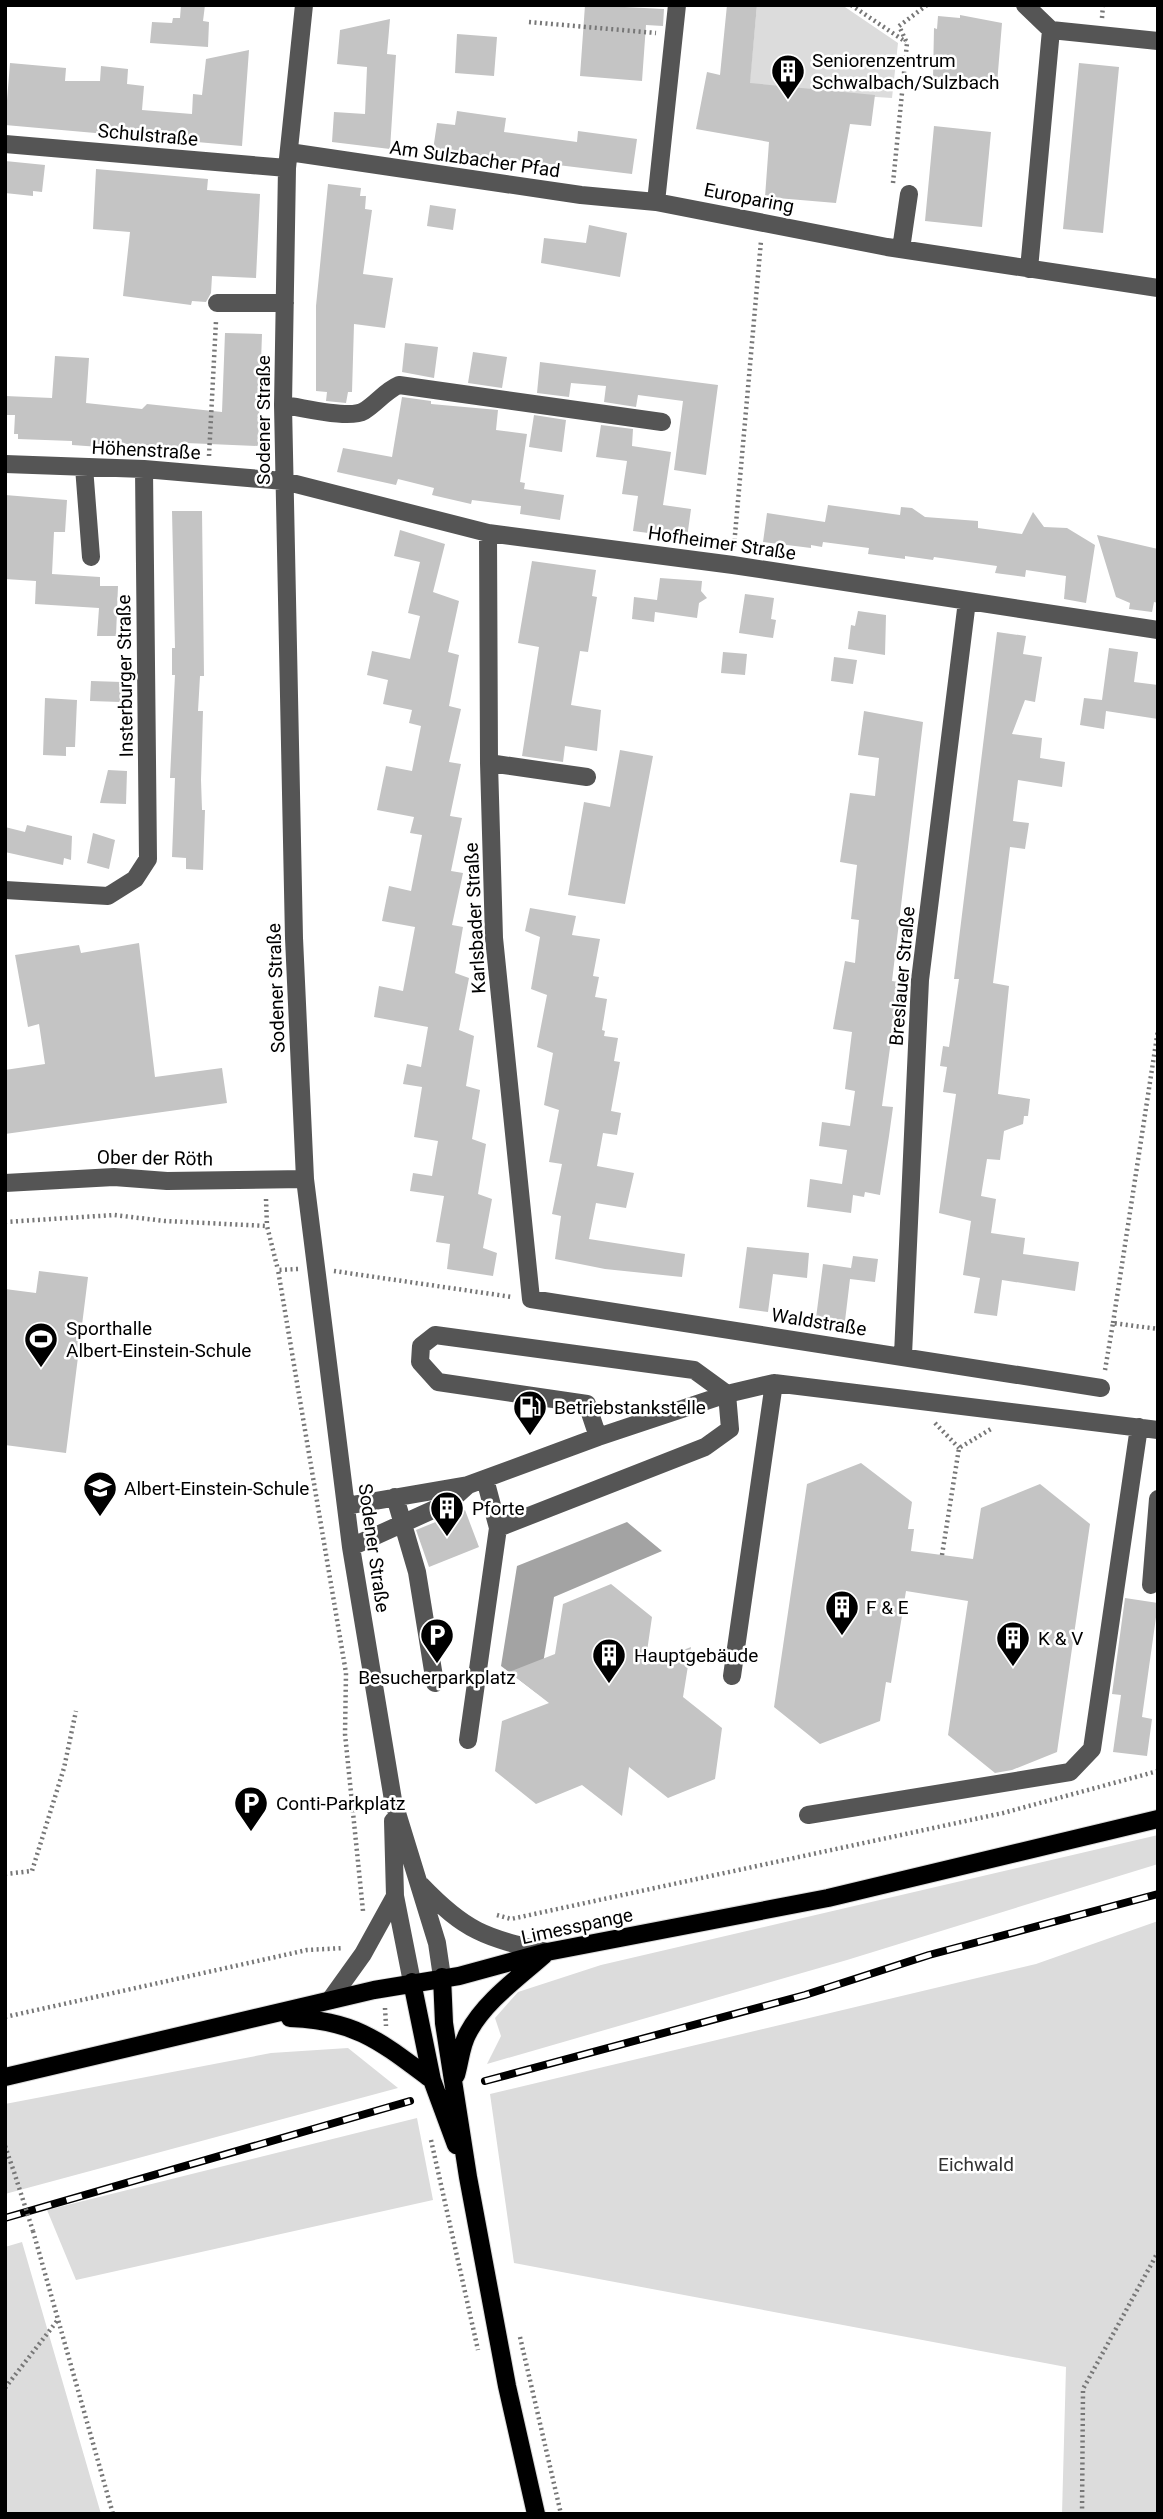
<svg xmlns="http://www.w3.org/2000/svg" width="1163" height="2519" viewBox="0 0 1163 2519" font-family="Roboto,sans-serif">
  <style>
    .green { fill: #dcdcdc }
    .water { fill: #a3a3a3 }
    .building { fill: #c4c4c4 }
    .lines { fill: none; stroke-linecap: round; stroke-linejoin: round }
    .major-casing { stroke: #dbdbdb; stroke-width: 20 }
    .path { stroke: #777; stroke-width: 4.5; stroke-dasharray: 2 3.5; stroke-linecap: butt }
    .minor { stroke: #555; stroke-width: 18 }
    .major { stroke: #000; stroke-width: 18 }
    .rail-casing { stroke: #000; stroke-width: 8 }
    .rail { stroke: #fff; stroke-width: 5; stroke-dasharray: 16; stroke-linecap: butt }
    .path-bridge { stroke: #777; stroke-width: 4.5; stroke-dasharray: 2 3.5; stroke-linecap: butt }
    .labels { text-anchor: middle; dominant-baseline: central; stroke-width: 5; stroke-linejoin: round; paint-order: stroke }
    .poi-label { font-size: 19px; fill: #000; stroke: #fff; text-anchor: start }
    .street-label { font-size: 19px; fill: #000; stroke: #fff }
    .park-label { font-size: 19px; fill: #333; stroke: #fff }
  </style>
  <rect width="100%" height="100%" fill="#fff"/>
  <path class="green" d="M757,5h85l56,38 -6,55 -143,-9z
    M1158,1835v29l-311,96 -360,104 14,-28 -6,-18 23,-26 83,-27z
    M1158,1921v593h-96l4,-147 -552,-104 -24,-169 546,-130z
    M348,2048l50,40 -393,106v-90l266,-51z
    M417,2118l16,82 -357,80 -29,-70z
    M22,2242l79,272h-96v-267z"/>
  <path class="water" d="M627,1522l35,29 -108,46 -16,97 -37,-28 16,-100z"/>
  <path class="building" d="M181,5h24l-2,16 6,1 -1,25 -58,-4 2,-21 20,1 1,-5h7z
    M585,5l79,4 -1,17 -17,-1 -4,56 -62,-5z
    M727,5h30l-7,78 125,12 -4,31 -21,-2 -14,79 -71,-6 4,-55 -73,-13 11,-57 13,3z
    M960,15l42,8 -5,61 -43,-1v-4l-21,-1 1,-50 3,1 1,-13 22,2z
    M390,19l-3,35 9,1 -6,94 -58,-7 2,-30 31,2 2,-47 -30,-3 3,-34z
    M457,34l40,3 -3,39 -39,-3z
    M249,50l-7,96 -237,-21 5,-62 56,5 -1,13h35l1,-15 27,3 -1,15 17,2 -2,24 50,4 1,-20 9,1 4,-36z
    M1079,63l40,4 -16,166 -40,-4z
    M457,111l49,7 -2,14 73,10 1,-11 59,8 -5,35 -199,-24 4,-27 18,2z
    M934,126l57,6 -9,95 -57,-6z
    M5,161l40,4 -3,27 -9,-1v5l-28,-3z
    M96,169l112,10 -1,11 53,4 -4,84 -44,-2 -1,17 -5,9 -14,-1 -1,4 -68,-9 7,-64 -37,-3z
    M328,184l33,4 -1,8h6l-1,13 7,1 -9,64 30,4 -8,50 -31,-4 -2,68h-4l-2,11 -20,-2 1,-9 -11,-1v-85z
    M430,205l26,4 -3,21 -26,-4z
    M589,225l38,8 -7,44 -79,-14 3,-25 42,5z
    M225,333l37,1 -4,112 -72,-3 -1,5 -85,-6v5l-28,-2v-4l-54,-2v-5h-4l1,-19h-10v-19l47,2 3,-42 34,2 -3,45 56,6 5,-5 75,8z
    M405,343l33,4 -4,31 -32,-6z
    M473,352l34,5 -5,31 -34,-5z
    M540,362l178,23 -12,90 -32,-5 9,-69 -45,-6 -2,12 -32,-5 2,-16 -35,-3 -2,14 -32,-4z
    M402,397l29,4v3l67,6 -2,20 31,4 -7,48 5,1 -1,6 40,6 -4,25 -40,-6 1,-8 -49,-6 -1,4 -39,-9 2,-7 -36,-9 -2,6 -59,-13 6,-24 49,9z
    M534,415l32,5 -4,32 -33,-5z
    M601,425l32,4 -1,17 39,6 -8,53 28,4 -4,29 -54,-7 5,-35 -16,-2 5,-33 -31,-4z
    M5,495l62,5 -2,32h-11l-2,42 48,3v9h18l-2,50h-19l2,-28 -64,-4 1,-23 -31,-2z
    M828,505l72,10 1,-8 11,1 13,9 53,4v7l44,6 11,-22 11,15 23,1 28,17 -9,58 -22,-4 2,-23 -40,-6 -1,7 -30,-4 2,-7 -63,-9 -1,3 -28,-4v3l-37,-5 1,-6 -46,-6 -1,5 -11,-2v3l-48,-6 4,-29 58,9z
    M172,511h30l2,165h-4l-2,35h5l-2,69 1,30h3l-2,60 -17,-1v-11l-14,-1 3,-79h-5l5,-103h-3v-27h3z
    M400,530l45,14 -12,48 26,9 -11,51 11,3 -10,51 12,3 -12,53 12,2 -11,52 12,2 -11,53 12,2 -11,52 11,2 -8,46 14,5 -10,52 15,6 -8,50 14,4 -8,49 14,5 -8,50 14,5 -9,49 14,5 -4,23 -46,-7 3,-25 -14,-2 8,-46 -34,-5 3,-18 19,3 6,-35 -24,-4 8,-50 -19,-3 4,-20 14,3 7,-40 -54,-10 5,-31 24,5 12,-64 -33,-6 7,-35 22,5 11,-56 -12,-2 4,-16 -37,-7 9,-44 26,5 9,-45 -12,-3 3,-13 -29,-6 5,-24 -21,-5 5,-24 38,8 10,-43 -12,-3 12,-51 -26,-6z
    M1097,535l61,14v54l-4,-1 -2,10 -23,-3 1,-6 -14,-6z
    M532,561l64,9 -4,26 5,1 -9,55 -8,-1 -9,54 30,5 -4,41 -32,-5 -2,16 -41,-6 17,-109 -21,-4z
    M660,578l42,3 -1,10 6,7 -8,5 -2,15 -42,-6 -1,10 -22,-3 2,-22 23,3z
    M745,594l29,4 -3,21 5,1 -3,18 -34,-5z
    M858,611l28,4 -1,40 -37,-6 3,-24 4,1z
    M997,632l29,4 -3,18 19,3 -7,45 -10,-2 -13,34 30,4 -2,20 25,4 -3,25 -44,-7 -5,41 16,2 -4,26 -15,-2 -17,136 16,3 -11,108 32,5 -2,17h-4l-1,8 -19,7 -4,29 -13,-1 -6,37 15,3 -5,34 34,5 -2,16 56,8 -4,29 -73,-11 -5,36 -23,-3 6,-35 -17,-3 8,-54 -32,-8 17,-119 -13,-2 4,-25 -7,-1 3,-20 6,1 10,-68h-5z
    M1109,648l29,4 -4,30 24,3v34l-52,-8 -2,18 -24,-4 4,-27 18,2z
    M723,652l24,2 -2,21 -24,-2z
    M834,657l23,3 -4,24 -22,-3z
    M91,681l31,1 -1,20 -31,-1z
    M45,698l32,2 -2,47h-9v9l-23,-1z
    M864,711l59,11 -31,259 7,1 -17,124 11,1 -4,29 -9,59 -15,-3 -1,5 -11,-2 -2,18 -44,-6 3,-28 32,5 5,-34 -28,-4 3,-24 28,4 5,-35 -10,-2 7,-57 -19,-3 12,-68 10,2 4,-43 -8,-1 6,-54 -17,-3 10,-69 25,3 4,-38 -21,-3z
    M620,750l33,6 -28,148 -57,-9 16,-93 26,5z
    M108,770l19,1 -1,33 -26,-1z
    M27,825l45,11 -1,24 -7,-2 -1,7 -58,-13v-25l20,5z
    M93,833l22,7 -6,29 -22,-6z
    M530,908l46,8 -4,19 28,4 -7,37 6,1 -4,20 12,2 -5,31 3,1 -1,5 14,2 -4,23 6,1 -9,49 10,2 -4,22 -14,-2 -6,33 37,7 -8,35 -30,-5 -7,36 96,15 -3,23 -77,-8 -50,-10 6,-43 -9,-2 10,-50 -13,-2 10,-52 -15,-5 9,-52 -16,-6 10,-52 -16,-6 9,-52 -15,-6z
    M139,943l16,134 67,-9 5,35 -222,31v-64l40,-6 -6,-40 -11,3 -13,-72 64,-10 2,8z
    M747,1247l62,6 -2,25 -34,-4 -5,38 -29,-4z
    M853,1256l25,3 -3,23 -25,-3 -5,42 -29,-3 7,-54 28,4z
    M39,1271l49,6 -22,176 -61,-8v-156l31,4z
    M861,1463l51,39 -4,27h6l-3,22 62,8 8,-51 59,-24 50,40 -33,228 -45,18 -17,3 -47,-38 20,-134 -62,-10 -15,92 -5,-1 -6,39 -60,23 -46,-37 33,-223z
    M465,1510l14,37 -50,20 -13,-37z
    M611,1584l41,33 -7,48 46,-18 -8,50 39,31 -7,51 -47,19 -39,-31 -7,49 -40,-31 -46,19 -41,-33 7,-50 47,-18 -40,-31 46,-18 8,-50z
    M1125,1598l33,5 -16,114 10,2 -5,37 -34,-4 8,-57 -9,-1z"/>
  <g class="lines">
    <g class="major-casing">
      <path id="major" d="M442,1977l2,46 24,154 39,209 29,128
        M412,1982l20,98 24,65
        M290,2018c66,2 91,24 142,62
        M456,2075c4,-13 5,-30 12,-42 16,-31 50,-55 76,-78
        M5,2077l369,-87 85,-14 88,-24 281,-54 330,-79"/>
    </g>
    <path class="path" d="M851,5l55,37
      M1102,18l1,-13
      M529,22l127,11
      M893,183l14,-140 -8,-17 28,-21
      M209,456l7,-135
      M734,546l27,-305
      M266,1199l1,27
      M5,1222l109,-7 51,6 102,5 11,44
      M298,1269l-20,1 68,403 -1,61 18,177
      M334,1271l178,26
      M1113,1323l45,-293
      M1105,1370l8,-47 45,6
      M935,1423l24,25
      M942,1555l17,-107 32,-19
      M5,1874l27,-3 32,-103 12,-57
      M497,1915l14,4 492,-106 155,-42
      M385,2008l1,18
      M5,2017l302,-67 37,-2
      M431,2140l47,210
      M5,2146l9,26
      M33,2231l80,283
      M520,2337l41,177
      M5,2388l52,-67
      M1082,2514l1,-125 75,-137"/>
    <path class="minor" d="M304,5l-17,163 -4,237 11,533 11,241 46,368 42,253 44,143 5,34
      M1025,5l26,25 -22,239
      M1051,30l107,11
      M5,144l282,24
      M289,152l292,43 75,7 231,45 271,41
      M656,202l21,-197
      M901,249l8,-55
      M217,303h68
      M283,405c19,2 66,15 81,6 13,-8 21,-20 35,-26l263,37
      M5,464l139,5 140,12 204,52 245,32 425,65
      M84,467l7,90
      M488,533l1,230 5,175 37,361 570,89
      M489,763l98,14
      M5,890l103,6 27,-17 13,-20 -4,-390
      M5,1183l109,-6 53,4 138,-2
      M903,1355l17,-375 47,-379
      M395,1497l22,75 18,111
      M346,1506l122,-21 130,-48 129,-43 47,-11 384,47
      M498,1528l207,-81 25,-18 -3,-35 -33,-24 -259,-35 -14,11 -1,16 18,20 149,22 11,33
      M351,1547l97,-44 20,-18
      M1151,1585l7,-86
      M732,1676l42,-293
      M468,1740l30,-212 -13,-49
      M808,1815l262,-43 22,-23 47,-322
      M393,1821l2,75 17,86
      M421,1885c45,47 63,52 126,67
      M330,2000l33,-46 32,-58"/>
    <use href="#major" class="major"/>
    <g class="rail-casing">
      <path id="rail" d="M485,2081l320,-86 124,-40 229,-61
        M5,2218l405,-117"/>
    </g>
    <use href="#rail" class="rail"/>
    <path class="path-bridge" d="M14,2172l19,59"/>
  </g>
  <defs>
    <g id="building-pin" transform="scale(1.75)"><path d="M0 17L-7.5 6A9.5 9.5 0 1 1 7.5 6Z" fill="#000" stroke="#fff"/><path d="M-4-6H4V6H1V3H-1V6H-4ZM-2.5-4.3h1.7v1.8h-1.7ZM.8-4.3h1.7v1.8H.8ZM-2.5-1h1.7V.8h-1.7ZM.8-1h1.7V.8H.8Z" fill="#fff"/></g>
    <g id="stadium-pin" transform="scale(1.75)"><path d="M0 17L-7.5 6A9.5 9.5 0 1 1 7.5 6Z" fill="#000" stroke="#fff"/><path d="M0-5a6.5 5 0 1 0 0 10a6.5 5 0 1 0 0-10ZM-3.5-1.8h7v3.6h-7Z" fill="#fff"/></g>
    <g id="fuel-pin" transform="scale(1.75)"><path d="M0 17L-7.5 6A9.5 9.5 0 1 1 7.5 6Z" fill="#000" stroke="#fff"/><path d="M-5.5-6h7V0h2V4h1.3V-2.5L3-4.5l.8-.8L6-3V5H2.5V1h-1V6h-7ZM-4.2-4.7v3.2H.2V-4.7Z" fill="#fff"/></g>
    <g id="school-pin" transform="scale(1.75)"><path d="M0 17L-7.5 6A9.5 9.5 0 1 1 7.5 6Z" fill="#000" stroke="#fff"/><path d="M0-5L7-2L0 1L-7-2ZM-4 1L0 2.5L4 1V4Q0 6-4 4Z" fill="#fff"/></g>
    <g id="parking-pin" transform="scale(1.75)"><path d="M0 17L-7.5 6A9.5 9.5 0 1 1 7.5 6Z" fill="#000" stroke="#fff"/><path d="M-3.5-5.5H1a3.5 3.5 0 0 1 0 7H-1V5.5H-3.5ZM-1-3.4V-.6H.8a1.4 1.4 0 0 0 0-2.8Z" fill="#fff"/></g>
  </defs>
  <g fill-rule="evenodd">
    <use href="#building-pin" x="788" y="71"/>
    <use href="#stadium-pin" x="41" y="1339"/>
    <use href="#fuel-pin" x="530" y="1407"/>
    <use href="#school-pin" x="100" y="1488"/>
    <use href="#building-pin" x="447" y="1508"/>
    <use href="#building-pin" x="842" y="1607"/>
    <use href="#parking-pin" x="437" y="1635"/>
    <use href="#building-pin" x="1013" y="1638"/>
    <use href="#building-pin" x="609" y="1655"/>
    <use href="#parking-pin" x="251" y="1803"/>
  </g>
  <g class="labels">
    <g class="poi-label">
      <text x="812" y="60">Seniorenzentrum<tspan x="812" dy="22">Schwalbach/Sulzbach</tspan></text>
      <text x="66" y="1328">Sporthalle<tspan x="66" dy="22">Albert-Einstein-Schule</tspan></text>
      <text x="554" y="1407">Betriebstankstelle</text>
      <text x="124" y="1488">Albert-Einstein-Schule</text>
      <text x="472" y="1508">Pforte</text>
      <text x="866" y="1607">F &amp; E</text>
      <text x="1038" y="1638">K &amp; V</text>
      <text x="634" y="1655">Hauptgebäude</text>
      <text x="437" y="1677" text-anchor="middle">Besucherparkplatz</text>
      <text x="276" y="1803">Conti-Parkplatz</text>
    </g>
    <g class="street-label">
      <text transform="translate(148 135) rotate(5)">Schulstraße</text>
      <text transform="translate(475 159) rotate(8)">Am Sulzbacher Pfad</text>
      <text transform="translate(749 198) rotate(11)">Europaring</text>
      <text transform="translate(263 420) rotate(-90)">Sodener Straße</text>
      <text transform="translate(146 450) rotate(3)">Höhenstraße</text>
      <text transform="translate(722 543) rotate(8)">Hofheimer Straße</text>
      <text transform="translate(125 676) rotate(-91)">Insterburger Straße</text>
      <text transform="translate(475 918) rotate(-93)">Karlsbader Straße</text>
      <text transform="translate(902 976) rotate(-85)">Breslauer Straße</text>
      <text transform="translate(276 988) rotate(-92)">Sodener Straße</text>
      <text transform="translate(155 1158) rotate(1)">Ober der Röth</text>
      <text transform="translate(819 1322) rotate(9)">Waldstraße</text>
      <text transform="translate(374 1548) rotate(82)">Sodener Straße</text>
      <text transform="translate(577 1926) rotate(-12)">Limesspange</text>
    </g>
    <g class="park-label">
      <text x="976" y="2164">Eichwald</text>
    </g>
  </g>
  <rect width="1163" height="2519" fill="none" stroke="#000000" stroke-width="14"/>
</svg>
